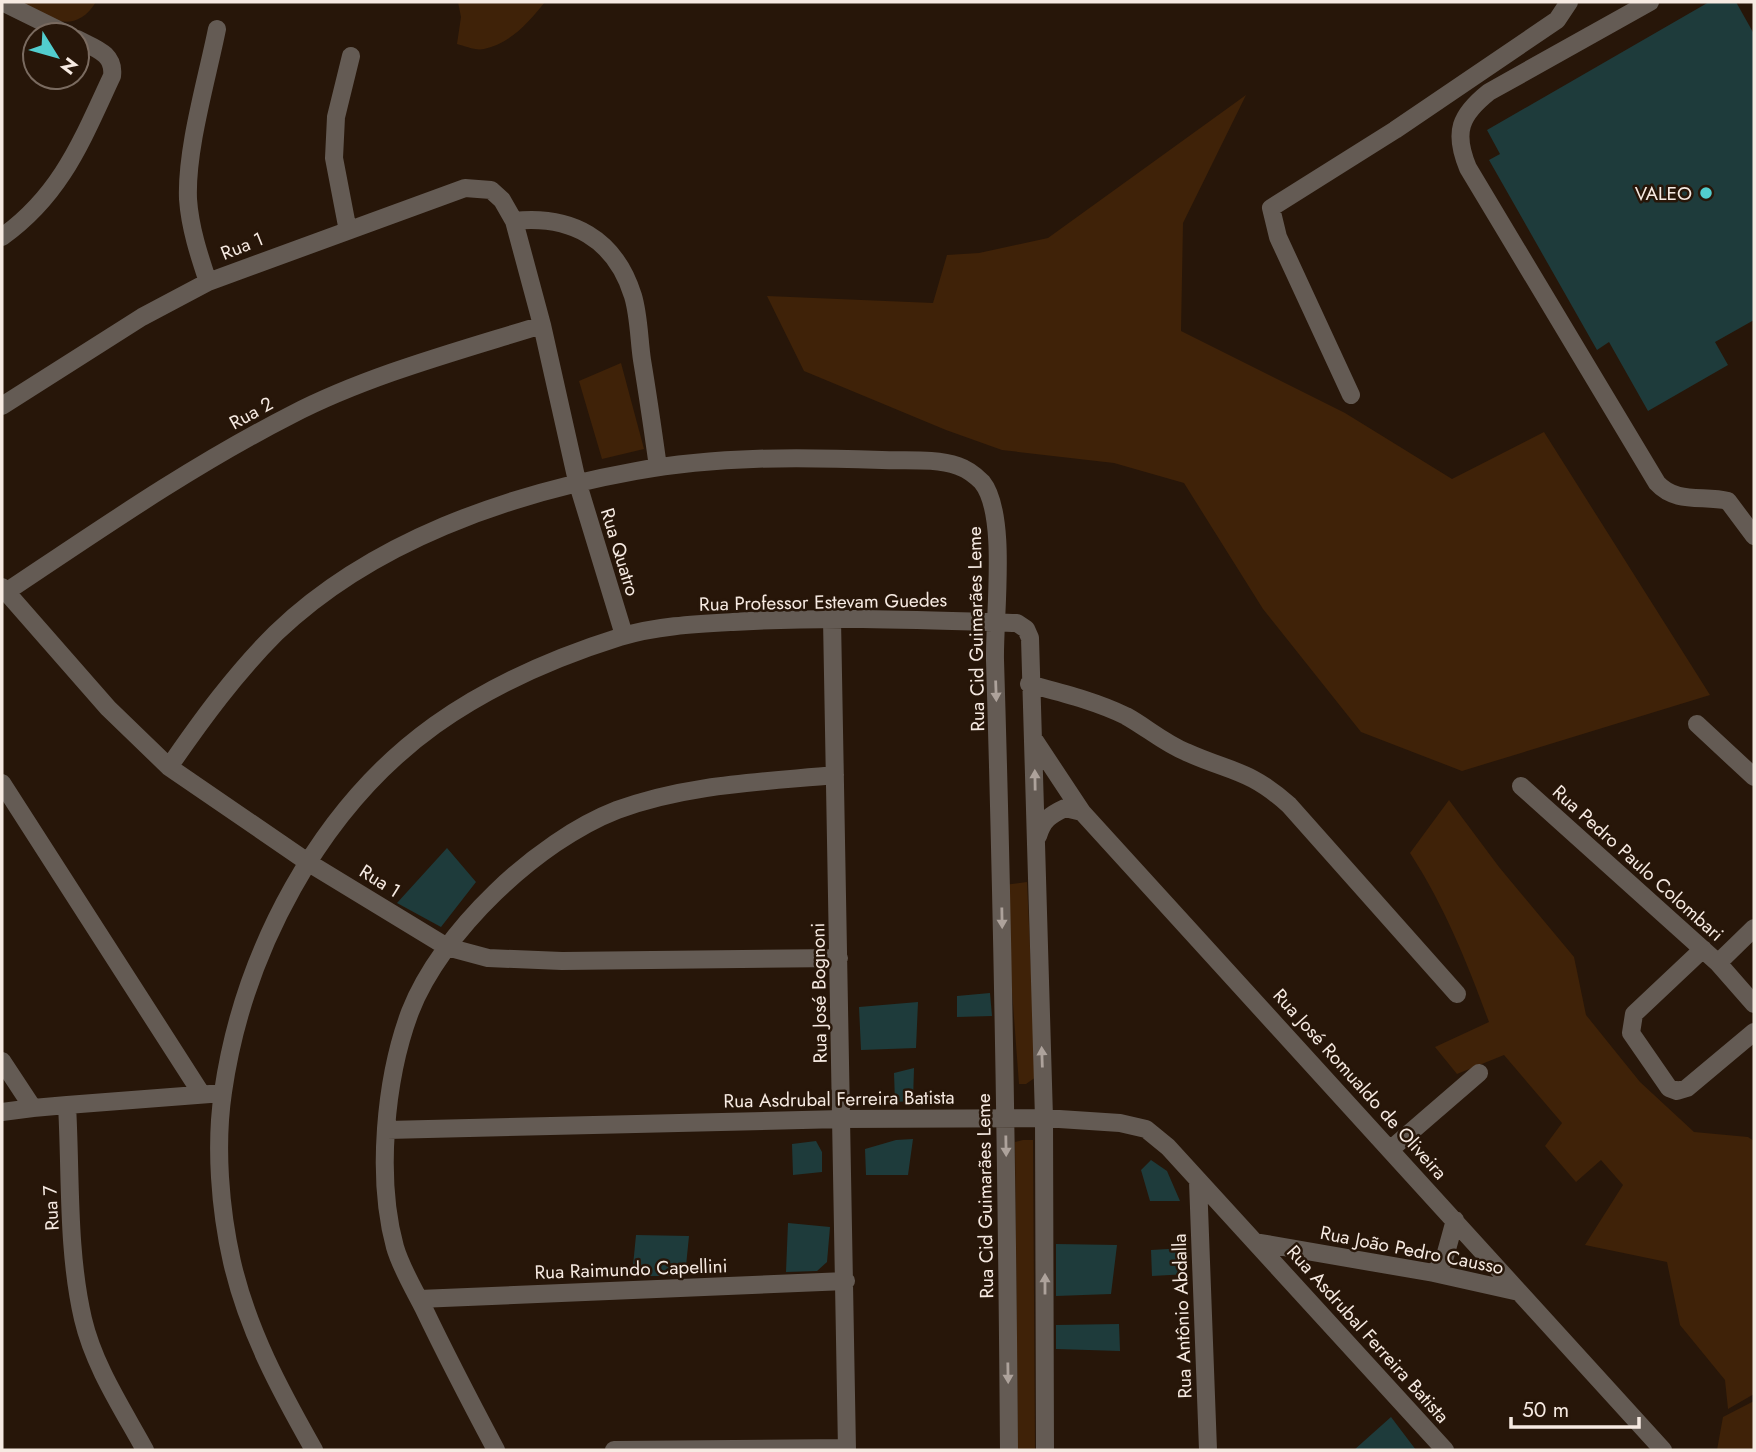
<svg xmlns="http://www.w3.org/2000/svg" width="1756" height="1452" viewBox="0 0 1756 1452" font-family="Jost,sans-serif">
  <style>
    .green { fill: #3f2208 }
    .building { fill: #1e3b3b }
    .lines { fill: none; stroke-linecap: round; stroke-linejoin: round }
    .minor { stroke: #645b54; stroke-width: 18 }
    .oneway { fill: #ada29b }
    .poi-dot { fill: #52cdce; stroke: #271609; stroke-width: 2.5 }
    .labels { text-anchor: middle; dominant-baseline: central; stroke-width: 5; stroke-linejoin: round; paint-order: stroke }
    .poi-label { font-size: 19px; fill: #f6eae2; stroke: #271609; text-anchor: end }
    .street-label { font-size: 19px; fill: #f6eae2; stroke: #271609 }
  </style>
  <rect width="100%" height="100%" fill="#271609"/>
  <path class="green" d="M21,2h75c-22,35 -50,16 -75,0z
    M458,2h87c-16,20 -34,41 -61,47 -8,2 -19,-3 -27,-5l4,-27z
    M1246,95l-63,128 -2,108 164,82 107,66 92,-47 166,263 -248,76 -101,-39 -98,-123 -79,-126 -70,-20 -112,-13 -56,-20 -142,-59 -37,-75 166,7 14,-48 32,-2 69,-15z
    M621,363l23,86 -42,10 -23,-78z
    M1449,800l50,67 75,90 12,58 54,67 54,50 54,5 6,4v253l-26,15 -3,-29 -45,-55 -13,-63 -82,-17 38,-60 -22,-25 -25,22 -31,-36 17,-23 -58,-68 -47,19 -22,-27 54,-25c-22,-60 -44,-115 -79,-169z
    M1027,882l9,195 -10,7h-7l-15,-199z
    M1023,1140h10l2,310h-17l-3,-308z
    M1754,1401v49h-37l6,-33z"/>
  <path class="building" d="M1709,2h27l18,32v286l-39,22 13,23 -80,46 -39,-69 -12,8 -108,-190 11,-6 -13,-24z
    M447,848l29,34 -35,45 -44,-24z
    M990,993l2,23 -35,1v-21z
    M918,1002l-2,46 -55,2 -2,-43z
    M914,1068l-1,33 -18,1 -1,-29z
    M913,1139l-5,36h-42l-1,-26 31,-9z
    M816,1141l6,11v20l-29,3 -1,-31z
    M1151,1160l16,11 13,30h-30l-9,-31z
    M788,1223l42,4 -3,35 -10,9 -31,1z
    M636,1235l53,1 -4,40h-53z
    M1056,1244l61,1 -6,49 -55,2z
    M1185,1248l3,26 -36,2 -1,-26z
    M1119,1324l1,27 -64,-2v-24z
    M1391,1417l25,33h-62z"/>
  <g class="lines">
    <path class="minor" d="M2,2l67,33
      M1650,2l-161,90c-29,23 -36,40 -21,76l189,315c19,21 46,12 71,18l26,35
      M514,221c57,-6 101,17 119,75 6,20 6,44 9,64 6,36 11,71 16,107
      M348,231l-14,-73 2,-41 15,-61
      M2,237c60,-43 80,-97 110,-161 3,-23 -18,-28 -35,-37
      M208,282c-9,-27 -18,-54 -20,-83 -2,-50 19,-120 29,-170
      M1351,395l-73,-158 -7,-29 124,-78 162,-110 12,-18
      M2,406l140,-89 66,-35 257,-94 26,2 11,10 12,21 28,104 35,156 47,154
      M2,587l106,121 61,59 140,96 138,84 41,11 74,3 277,-3
      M6,592c93,-62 185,-126 285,-177 77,-40 168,-64 251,-90
      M832,619l15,831
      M1029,684c33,9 66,17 97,32 20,11 38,27 60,36 44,20 63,17 103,53l168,189
      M1697,724l57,53
      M1035,741l47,71 581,638
      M169,767c33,-48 66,-93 107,-134 96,-92 232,-139 360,-162 81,-15 164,-14 246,-11 25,1 53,-2 76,6 9,3 18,10 24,16 26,32 12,134 13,178 8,263 12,527 14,790
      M2,783l199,310
      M1521,786l197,177 36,41
      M1038,836c5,-16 12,-21 27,-28l17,4
      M1703,949l-69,65 -3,19 38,55 8,3 10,-3 67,-56
      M1718,963l36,-35
      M2,1061l31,47 34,-3
      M2,1112l31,-4
      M387,1130l455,-11 202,-1 76,5 26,6 22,18 277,303
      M1391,1149l88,-76
      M1198,1181l10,269
      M1255,1242l179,31 85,19
      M1434,1273l10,-13 11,-40
      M419,1299l427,-18
      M145,1450c-23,-42 -51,-84 -62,-131 -16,-69 -12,-144 -16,-214l156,-12
      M314,1450c-34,-60 -66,-119 -82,-188 -12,-53 -17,-116 -9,-170 20,-139 96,-284 212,-367 55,-39 121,-68 185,-88 35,-11 76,-13 113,-15 94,-6 190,-2 284,1l9,6 4,9 14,480 1,332
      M496,1450c-25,-47 -49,-93 -72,-141 -10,-20 -23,-41 -29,-62 -19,-69 -10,-168 15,-235 31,-80 127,-171 207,-202 70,-26 145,-28 218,-35
      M614,1450l233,-2"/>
  </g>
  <defs><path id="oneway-solid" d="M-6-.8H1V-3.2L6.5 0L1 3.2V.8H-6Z" transform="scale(1.75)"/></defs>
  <g class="oneway">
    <use href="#oneway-solid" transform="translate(996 691) rotate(88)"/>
    <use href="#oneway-solid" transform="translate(1035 780) rotate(-91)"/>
    <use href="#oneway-solid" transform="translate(1002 918) rotate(89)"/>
    <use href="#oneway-solid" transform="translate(1042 1057) rotate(-92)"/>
    <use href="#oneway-solid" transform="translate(1006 1146) rotate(89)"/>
    <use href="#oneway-solid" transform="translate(1045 1284) rotate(-90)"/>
    <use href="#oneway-solid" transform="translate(1008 1373) rotate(89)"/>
  </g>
  <circle class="poi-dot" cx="1706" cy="193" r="7"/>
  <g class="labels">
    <g class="poi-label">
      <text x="1692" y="193">VALEO</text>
    </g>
    <g class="street-label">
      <text transform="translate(242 246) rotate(-22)">Rua 1</text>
      <text transform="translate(251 413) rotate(-29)">Rua 2</text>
      <text transform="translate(620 552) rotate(73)">Rua Quatro</text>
      <text transform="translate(823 602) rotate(-1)">Rua Professor Estevam Guedes</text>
      <text transform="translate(976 629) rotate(-91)">Rua Cid Guimarães Leme</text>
      <text transform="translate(1638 863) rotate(42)">Rua Pedro Paulo Colombari</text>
      <text transform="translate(380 881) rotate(32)">Rua 1</text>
      <text transform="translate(819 993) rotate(-91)">Rua José Bognoni</text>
      <text transform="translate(1360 1084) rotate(48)">Rua José Romualdo de Oliveira</text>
      <text transform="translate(839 1099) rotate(-1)">Rua Asdrubal Ferreira Batista</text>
      <text transform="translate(985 1196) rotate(-91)">Rua Cid Guimarães Leme</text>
      <text transform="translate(51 1208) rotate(-93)">Rua 7</text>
      <text transform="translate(1412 1250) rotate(11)">Rua João Pedro Causso</text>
      <text transform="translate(631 1269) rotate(-2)">Rua Raimundo Capellini</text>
      <text transform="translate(1182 1316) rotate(-92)">Rua Antônio Abdalla</text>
      <text transform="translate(1368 1334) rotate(48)">Rua Asdrubal Ferreira Batista</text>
    </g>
  </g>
  <rect width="1756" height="1452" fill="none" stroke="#f6eae2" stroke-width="7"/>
  <g transform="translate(56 56) rotate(127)"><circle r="33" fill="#271609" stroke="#7a6b60" stroke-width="2"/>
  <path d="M0-5L12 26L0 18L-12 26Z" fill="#52cdce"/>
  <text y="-10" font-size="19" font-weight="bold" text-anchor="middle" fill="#f6eae2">N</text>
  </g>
  <path d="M1511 1417v10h128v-10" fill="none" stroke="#f6eae2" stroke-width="3.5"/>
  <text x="1522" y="1417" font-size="21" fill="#f6eae2" stroke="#271609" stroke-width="5" paint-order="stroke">50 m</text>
</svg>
